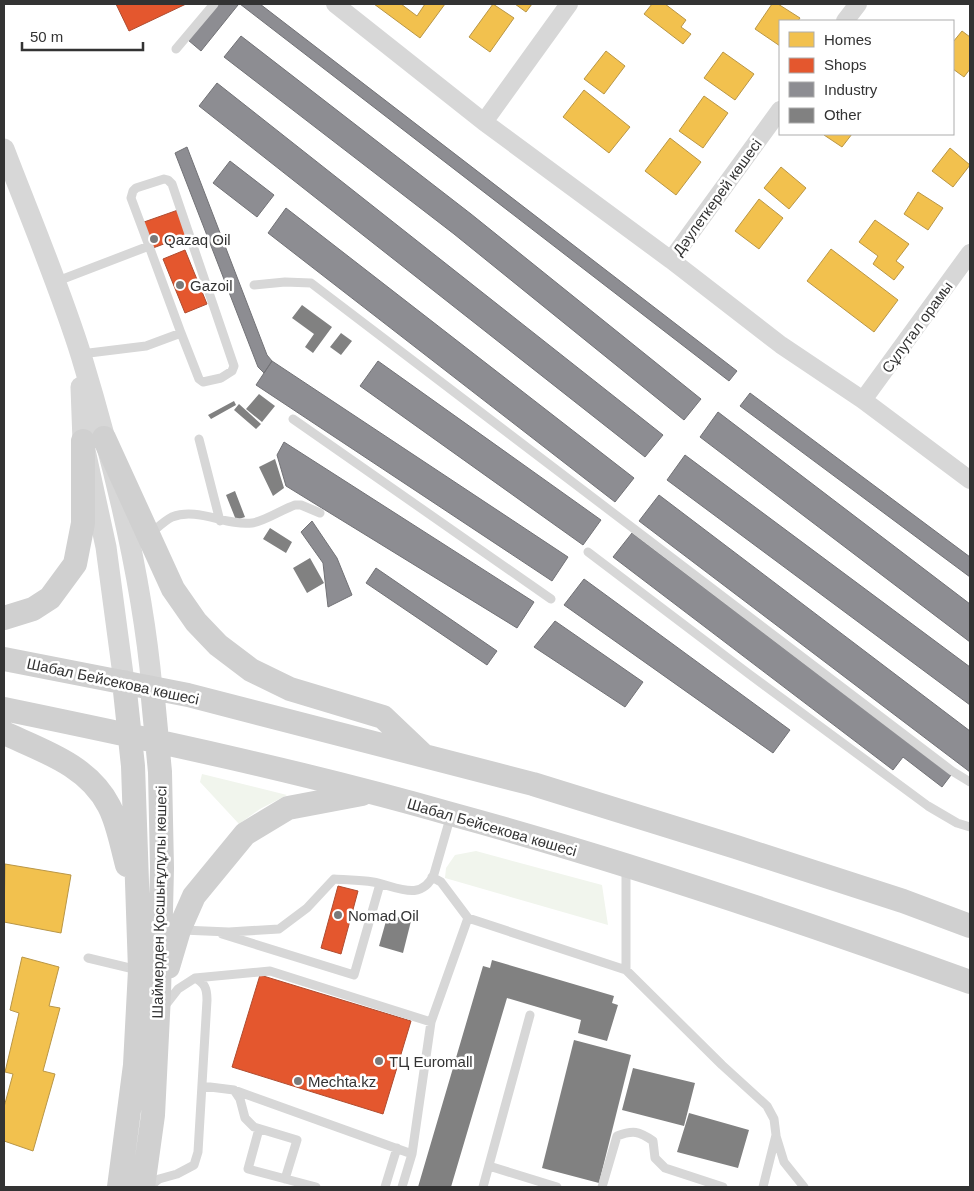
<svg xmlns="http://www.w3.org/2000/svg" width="974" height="1191" viewBox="0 0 974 1191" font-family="Helvetica,sans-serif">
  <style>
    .green { fill: #f1f5ed }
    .homes { fill: #f2c14e; stroke: #b99646 }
    .shops { fill: #e4572e; stroke: #af4c30 }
    .industry { fill: #8d8d92; stroke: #727276 }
    .building { fill: #818181 }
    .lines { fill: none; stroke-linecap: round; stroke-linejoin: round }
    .service { stroke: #d7d7d7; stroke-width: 9 }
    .minor { stroke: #d7d7d7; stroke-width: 18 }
    .tertiary { stroke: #d7d7d7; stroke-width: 21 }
    .secondary { stroke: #d0d0d0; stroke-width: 24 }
    .poi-dot { fill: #7a7a7a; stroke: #fff; stroke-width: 2 }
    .labels { text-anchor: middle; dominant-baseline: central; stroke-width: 5; stroke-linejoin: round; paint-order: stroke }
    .street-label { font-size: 15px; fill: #333; stroke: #fff }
    .poi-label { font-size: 15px; fill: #333; stroke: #fff; text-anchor: start }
  </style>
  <rect width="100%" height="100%" fill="#fff"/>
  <path class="green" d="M202,774l85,21 -27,14 -21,15 -39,-42z
    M476,851l126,34 6,40 -163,-47 1,-10 9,-13z"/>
  <path class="homes" d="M374,4h27l16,12 8,-12h20l-25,34z
    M493,4l21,14 -24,34 -21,-15z
    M515,4h17l-6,8z
    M652,4h13l21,16 -5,7 10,7 -8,10 -39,-30z
    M772,4h6l22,14 -2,3h-18v25l-25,-17z
    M962,31l8,6v32l-6,8 -11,-8v-27z
    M606,51l19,15 -21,28 -20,-15z
    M723,52l31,22 -19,26 -31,-22z
    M584,90l46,37 -21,26 -46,-36z
    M704,96l24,17 -25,35 -24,-17z
    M824,134h28l-10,13 -18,-12z
    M670,138l31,24 -25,33 -31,-24z
    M950,148l20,17 -17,22 -21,-16z
    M781,167l25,21 -17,21 -25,-21z
    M918,192l25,16 -15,22 -24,-16z
    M759,199l24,19 -24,31 -24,-18z
    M875,220l34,24 -13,17 8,6 -10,13 -21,-16 5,-8 -19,-14z
    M831,249l67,51 -24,32 -67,-51z
    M5,864l66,11 -10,58 -57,-11z
    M22,957l37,10 -10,39 11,2 -17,63 12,3 -22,77 -29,-10v-34l9,-33 -8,-2 14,-59 -9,-3z"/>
  <path class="shops" d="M116,4h70l-57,27z
    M178,210l10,25 -35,13 -9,-26z
    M185,250l22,54 -22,9 -22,-54z
    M338,886l20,5 -17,63 -20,-6z
    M260,975l151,46 -28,93 -151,-47z"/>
  <path class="industry" d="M216,4h20l2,1 -37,46 -13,-11z
    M240,4h20l477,367 -8,10z
    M241,36l230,178 230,185 -17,21 -230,-186 -230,-177z
    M217,83l446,352 -18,22 -446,-351z
    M187,147l80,208 5,6 -8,12 -6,-6 -83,-214z
    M230,161l44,34 -17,22 -44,-34z
    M286,208l348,270 -19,24 -347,-269z
    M272,361l296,196 -16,24 -296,-196z
    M378,361l223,159 -18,25 -223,-159z
    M750,393l220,164v20l-230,-171z
    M718,412l252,192v38l-270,-205z
    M284,442l250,160 -17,26 -231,-142 -9,-31z
    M685,455l285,212v38l-303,-225z
    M659,495l311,236v41l-331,-251z
    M312,521l25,37 15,37 -24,12 -5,-44 -22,-31z
    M632,533l319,242 -9,12 -39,-30 -10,13 -280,-213z
    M376,568l121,83 -10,14 -121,-82z
    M584,579l206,151 -17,23 -209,-148z
    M555,621l88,61 -18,25 -91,-60z"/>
  <path class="building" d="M302,305l30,22 -19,26 -8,-6 9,-13 -22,-16z
    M341,333l11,8 -11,14 -11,-8z
    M259,394l16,12 -13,16 -16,-13z
    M234,401l2,4 -25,14 -3,-4z
    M239,404l22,20 -5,5 -22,-19z
    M275,459l9,29 -11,8 -14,-29z
    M235,491l10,26 -9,3 -10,-25z
    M270,528l22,14 -6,11 -23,-14z
    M310,558l14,25 -17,10 -14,-25z
    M388,914l23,7 -8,32 -24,-7z
    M492,960l122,36 -2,7 6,2 -11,36 -29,-8 3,-13 -74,-22 -56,189h-33l65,-221 7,2z
    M574,1040l57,15 -32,128 -57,-15z
    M633,1068l62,15 -11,43 -62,-16z
    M689,1113l60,17 -11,38 -61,-16z"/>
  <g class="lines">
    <path class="service" d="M176,49l38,-45
      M149,246l-18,-48 2,-7 3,-3 28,-9 4,1 4,4 62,182 -2,5 -11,7 -18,4 -4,-3 -18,-46
      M55,282l94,-36 32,87 -35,13 -65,8
      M254,285l31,-3 26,1 641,488 18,11
      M293,419l258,180
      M199,439l21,82
      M150,534c6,-5 14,-13 22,-17 26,-10 53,9 80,6 11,-1 31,-14 43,-18h6l19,8
      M588,552l161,122 179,132 29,17 13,4
      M626,866v104l96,95 45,41 7,13 2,16 -13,52
      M468,918l158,52
      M182,930l47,2 50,-3 28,-21 27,-29c12,1 26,1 39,3 23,4 48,21 61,-8l17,-59
      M222,934l132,41 26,-91
      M88,958l50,12
      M164,1007l14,-18 17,-11 75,-7 161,51
      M202,1086l32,4 6,9 5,19 9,9 43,13 -12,39
      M234,1090l178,64
      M259,1129l-11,40 68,18
      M776,1136l8,26 20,25
      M489,1166l68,21
      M149,1187l10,-8 18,-5 17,-9 4,-13 9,-152c0,-11 -2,-17 -12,-22
      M385,1187l12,-39
      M402,1187l10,-33 19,-132 37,-104 -27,-36 -9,-5
      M483,1187l47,-172
      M602,1187l15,-51c16,-6 22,-5 36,5l2,17 10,10 58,19"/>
    <path class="minor" d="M335,4l149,118 187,138 110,85 82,55 107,80
      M845,21l13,-17
      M484,122l85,-118
      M671,260l109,-150
      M863,400l107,-147"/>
    <path class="tertiary" d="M4,149c26,68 55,136 77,206 32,105 61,223 71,333
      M81,387l2,54 23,106 18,135"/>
    <path class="secondary" d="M104,438l69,151 23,33 22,23 33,25 39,19 93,28 40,38
      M4,618l29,-9 17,-11 25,-34 8,-41v-82
      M4,659l184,36 345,89 203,63 167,54 67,25
      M4,709c150,31 300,63 447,105 176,48 348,106 519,168
      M4,733c39,18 84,32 105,73 9,17 13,41 18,59
      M168,967l11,-37 15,-34 51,-62 43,-26 74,-14
      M119,1187l16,-122 5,-95 -7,-204 -9,-84
      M143,1187l10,-72 6,-120 3,-127 -2,-96 -8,-84"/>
  </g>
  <g class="poi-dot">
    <circle cx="154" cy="239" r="5"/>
    <circle cx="180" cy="285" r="5"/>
    <circle cx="338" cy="915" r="5"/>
    <circle cx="379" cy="1061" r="5"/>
    <circle cx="298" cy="1081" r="5"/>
  </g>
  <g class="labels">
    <g class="street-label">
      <text transform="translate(717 197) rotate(-54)">Дәулеткерей көшесі</text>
      <text transform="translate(917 327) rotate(-54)">Сұлутал орамы</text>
      <text transform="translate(113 681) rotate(12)">Шабал Бейсекова көшесі</text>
      <text transform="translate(492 827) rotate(16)">Шабал Бейсекова көшесі</text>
      <text transform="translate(159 902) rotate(-89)">Шаймерден Қосшығұлұлы көшесі</text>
    </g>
    <g class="poi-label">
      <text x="164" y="239">Qazaq Oil</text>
      <text x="190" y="285">Gazoil</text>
      <text x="348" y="915">Nomad Oil</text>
      <text x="389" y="1061">ТЦ Euromall</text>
      <text x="308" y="1081">Mechta.kz</text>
    </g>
  </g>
  <rect width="974" height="1191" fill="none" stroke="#333333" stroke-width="10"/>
  <rect x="779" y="20" width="175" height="115" fill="#ffffff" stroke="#adadad"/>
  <rect x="789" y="32" width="25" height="15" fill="#f2c14e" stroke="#adadad"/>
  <text x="824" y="45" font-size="15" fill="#333333">Homes</text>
  <rect x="789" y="58" width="25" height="15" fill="#e4572e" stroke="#adadad"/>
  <text x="824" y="70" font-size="15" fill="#333333">Shops</text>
  <rect x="789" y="82" width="25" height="15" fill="#8d8d92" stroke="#adadad"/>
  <text x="824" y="95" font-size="15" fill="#333333">Industry</text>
  <rect x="789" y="108" width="25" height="15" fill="#818181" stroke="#adadad"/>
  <text x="824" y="120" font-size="15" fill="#333333">Other</text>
  <path d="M22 42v8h121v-8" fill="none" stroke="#333333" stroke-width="2.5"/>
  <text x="30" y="42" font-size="15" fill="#333333" stroke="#ffffff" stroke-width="4" paint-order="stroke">50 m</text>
</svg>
